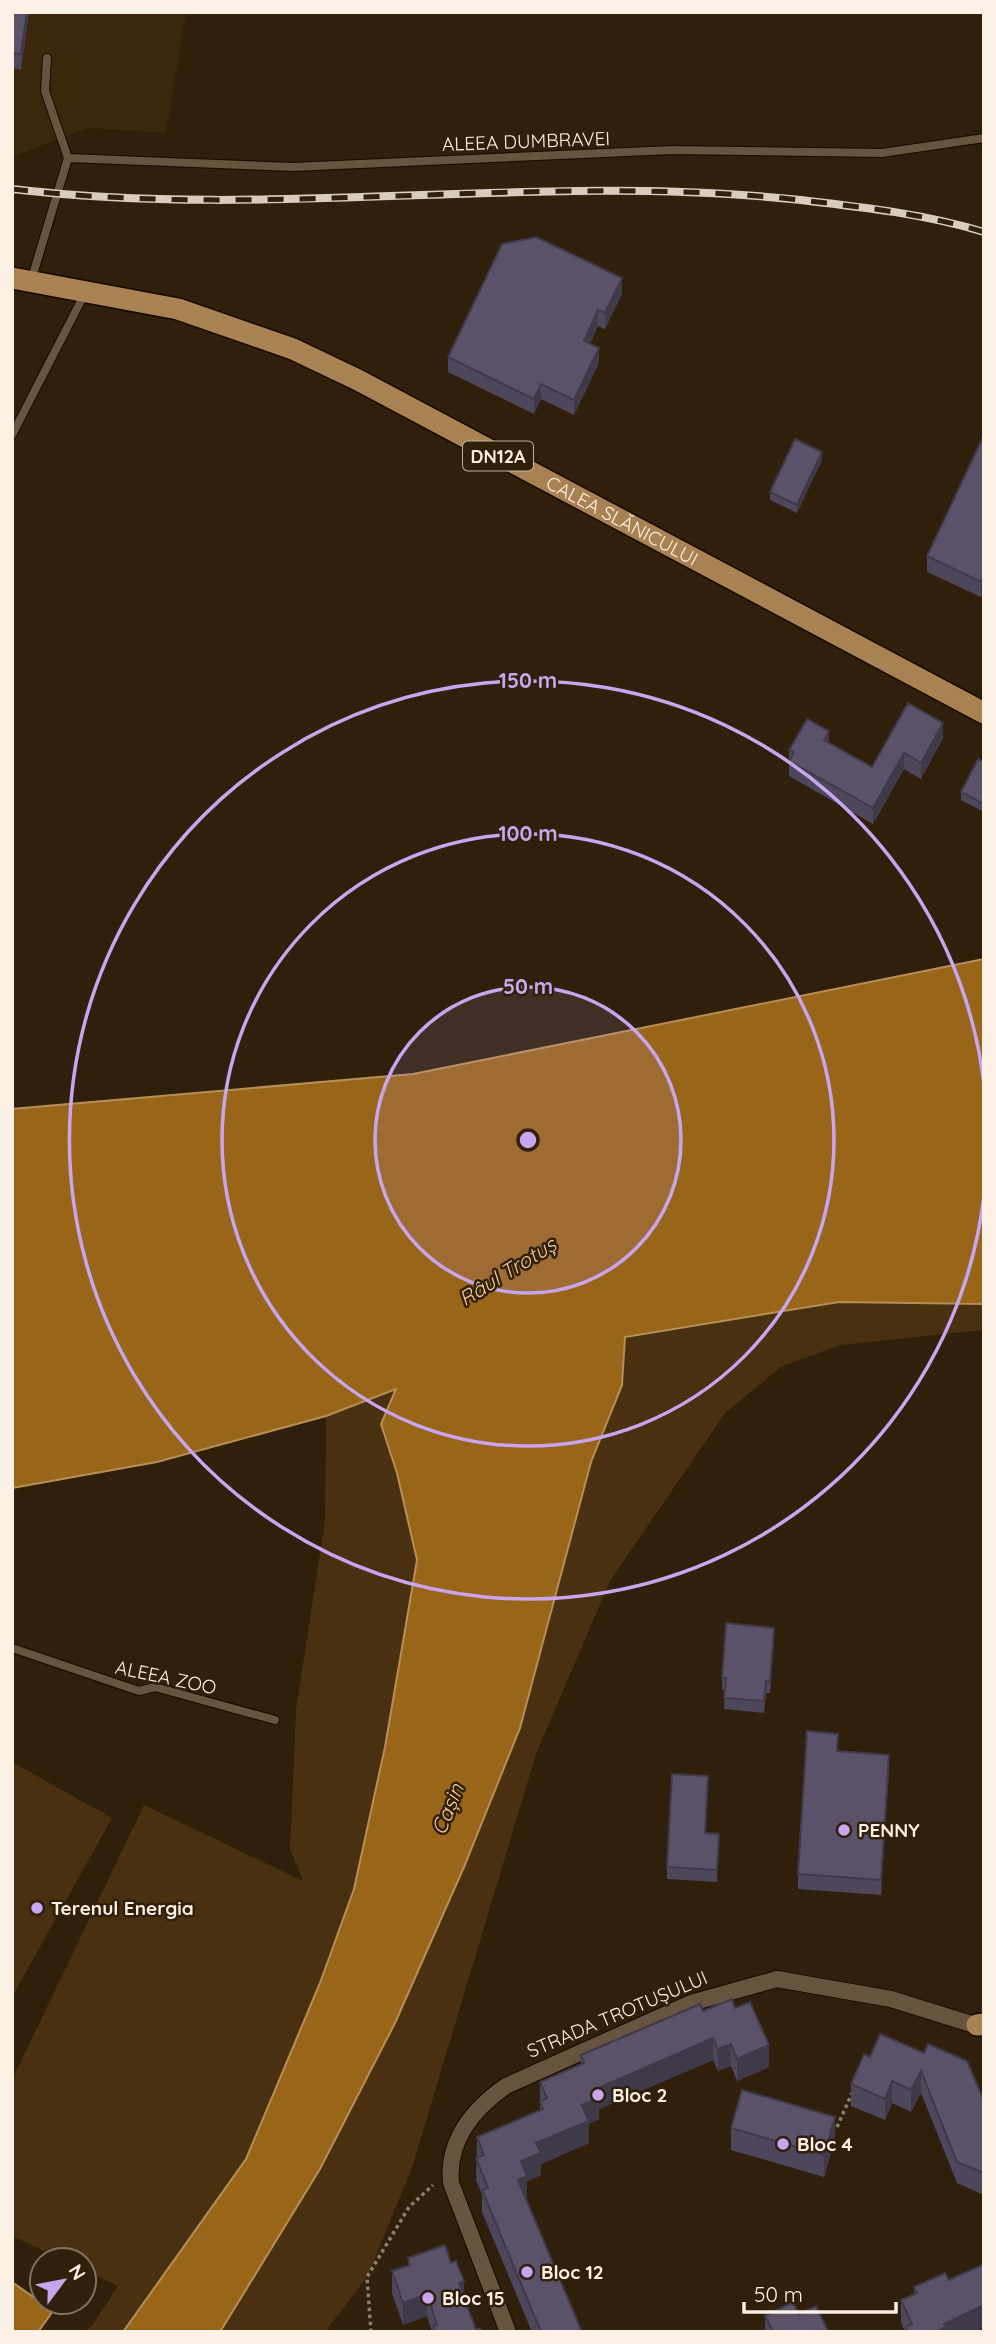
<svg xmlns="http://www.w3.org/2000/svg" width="996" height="2344" viewBox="0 0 996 2344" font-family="Quicksand,sans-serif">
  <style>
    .built { fill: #3b270c }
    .green { fill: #483010 }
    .water { fill: #996519; stroke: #b78f56; stroke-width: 2 }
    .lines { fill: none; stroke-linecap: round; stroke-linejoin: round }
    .service-casing { stroke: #160800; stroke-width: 10 }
    .minor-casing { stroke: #160800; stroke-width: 18 }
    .primary-casing { stroke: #160800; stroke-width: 24 }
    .path { stroke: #8d7f6e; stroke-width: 3.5; stroke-dasharray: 3.5 3.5; stroke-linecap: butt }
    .service { stroke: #66543f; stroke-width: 8 }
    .minor { stroke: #66543f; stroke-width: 16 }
    .primary { stroke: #a98253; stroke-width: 21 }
    .rail-casing { stroke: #d8ccbe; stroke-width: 8 }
    .rail { stroke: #2f1f0b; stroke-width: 5; stroke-dasharray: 16; stroke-linecap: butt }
    .wall { fill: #4e465a }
    .shaded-wall { fill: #40394a }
    .building { fill: #5b5169; stroke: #40394a; stroke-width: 2 }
    .ring { fill: none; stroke: #c7a6ef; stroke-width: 3.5 }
    .poi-dot { fill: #c7a6ef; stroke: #2f1f0b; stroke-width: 2.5 }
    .labels { text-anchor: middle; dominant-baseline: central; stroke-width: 5; stroke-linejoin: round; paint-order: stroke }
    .shield { fill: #2f1f0b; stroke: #beb2a3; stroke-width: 2 }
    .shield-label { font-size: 18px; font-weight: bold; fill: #fcf1e4 }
    .street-label { font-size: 19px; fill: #fcf1e4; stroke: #2f1f0b }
    .poi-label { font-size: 19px; font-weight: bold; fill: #fcf1e4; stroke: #2f1f0b; text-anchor: start }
    .water-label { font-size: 21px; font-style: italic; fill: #f6ca96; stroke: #2f1f0b }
    .centre { fill: #c7a6ef; stroke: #2f1f0b; stroke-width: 3.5 }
    .ring-label { font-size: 21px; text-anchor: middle; font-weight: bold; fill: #c7a6ef; stroke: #2f1f0b; stroke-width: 5; stroke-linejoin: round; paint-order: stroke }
  </style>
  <rect width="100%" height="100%" fill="#2f1f0b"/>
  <path class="built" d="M12,12h174l-20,121 -79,-5 -75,29z"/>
  <path class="green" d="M839,1302l145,2v26l-144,15 -59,22 -56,46 -115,168 -74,173 -124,414 -45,109 -42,55h-105l100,-163 75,-146 196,-561 31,-77 3,-48z
    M397,1389v84l20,87 -32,187 -31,142 -34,94 -74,176 -123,173h-39l9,-8 25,-38 -34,-16v-10h-21l-51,-24v-156l132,-275 159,76 -13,-32 6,-139 29,-189 1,-105z
    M12,1762l100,56 -100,179z"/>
  <path class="water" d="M984,959v345l-145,-2 -214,35 -3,48 -31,77 -71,266 -56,139 -69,156 -75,146 -100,163h-97l123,-173 74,-176 34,-94 31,-142 32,-187 -20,-87 -16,-49 15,-35 -70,27 -169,46 -145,26v-379l401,-35z
    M12,2282l41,29 -15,21h-26z"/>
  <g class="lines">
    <g class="service-casing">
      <path id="service" d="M68,158l225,9 379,-17 210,3 102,-15
        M31,281l37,-123 -23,-67 2,-33
        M12,435l73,-142
        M12,1648l127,43 16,-4 120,33"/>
    </g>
    <g class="minor-casing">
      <path id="minor" d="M508,2332l-57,-149c-4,-42 22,-74 55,-97l185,-83 86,-24 114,20 93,29"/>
    </g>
    <g class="primary-casing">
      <g id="primary">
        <path id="s1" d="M12,278l166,31 115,40 65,31 626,333"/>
        <path d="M977,2025l7,-1"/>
      </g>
    </g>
    <path class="path" d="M837,2127l15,-34
      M371,2332l-4,-55 42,-70 24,-22"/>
    <use href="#service" class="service"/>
    <use href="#minor" class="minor"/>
    <use href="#primary" class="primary"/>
    <g class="rail-casing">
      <path id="rail" d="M12,189c263,31 527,-17 789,11 61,7 124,14 183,32"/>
    </g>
    <use href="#rail" class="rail"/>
  </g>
  <path class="wall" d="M12,12h17l-8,58 -9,-2z
    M622,294l-17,35 -7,-3 -8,18 9,19 -25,52 -33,-16 -7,15 -86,-42v-15z
    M984,435l-3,162 -54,-25v-16z
    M822,460l-25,53 -27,-13v-8z
    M908,703l35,35 -22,41 -17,-10 -31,55 -84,-48v-26l40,-7 43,24z
    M984,762v50l-23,-12v-8z
    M774,1640l-4,53h-4l-2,20 -40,-4 1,-19h-3v-12z
    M838,1751l51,19 -8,125 -83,-6v-15z
    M708,1788l-3,45 14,13 -2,36 -50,-3v-12z
    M735,2008l34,59 -32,14 -6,-15 -13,5 -5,-11 -114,49v10l-10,5v19l-48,21v11l-14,6v17h-1l56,134h-50l-50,-120v-17l-6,-15 1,-43 63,-27v-28l41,-17v-10l122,-44z
    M880,2034l104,67v94l-27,-12 -36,-90 -10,19 -19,-9 -7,17 -34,-14v-22l19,-27z
    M731,2128l104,11 -11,38 -93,-27z
    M984,2257v70l-10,5h-69l-4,-10v-22l13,-6v-7l35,-7 33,-15v-7z
    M408,2258l56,37 12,35 6,2h-50l-5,-16 -24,9 -11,-32v-22l16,-6z
    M799,2314l29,17 -63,1v-16z"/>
  <path class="shaded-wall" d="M27,12h2l-8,58v-16z
    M622,278v16l-17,35v-16z
    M598,310v16l-14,30v-15z
    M599,348v15l-25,52v-15z
    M541,384v15l-7,15v-15z
    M822,452v8l-25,53v-8z
    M984,575v16l-3,6v-15z
    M943,723v15l-22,41v-16z
    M829,731v16l-5,-7z
    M904,753v16l-31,55v-16z
    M774,1628v12l-4,53v-11z
    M889,1755v15l-8,125v-15z
    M713,2038v22l-114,49v10l-10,5v19l-48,21v11l-14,6v17l-9,4v-22l3,-19 15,-18 46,-38 14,-16z
    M731,2044v22l-13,5v-22z
    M769,2045v22l-32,14v-22z
    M921,2071v22l-10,19v-22z
    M892,2081v22l-7,17v-21z
    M835,2117v22l-11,38v-22z
    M464,2281v22l-5,-20z
    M427,2294v22l-24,9v-22z
    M984,2305v22l-10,5h-38l8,-8z"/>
  <path class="building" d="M12,12h15l-6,42 -9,-1z
    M536,237l86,41 -17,35 -7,-3 -14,31 15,7 -25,52 -33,-16 -7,15 -86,-42 54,-113z
    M984,435v140l-3,7 -54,-26z
    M795,439l27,13 -25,53 -27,-13z
    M908,703l35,20 -22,40 -17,-10 -31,55 -84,-47 5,-9 -5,-2 18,-31 22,12 -5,9 48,27z
    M978,759l6,3v42l-23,-12z
    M726,1623l48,5 -4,54 -4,-1 -2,20 -40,-3 2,-20h-4z
    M807,1731l31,3 -1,17 52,4 -8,125 -83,-6z
    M672,1774l36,2 -3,57 14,1 -2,36 -50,-3z
    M732,1999l3,9 15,-6 19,43 -32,14 -6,-15 -13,5 -5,-11 -117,51 3,8 -17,8 7,16 -53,22 5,10 -20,8 6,15 -9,4 64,152h-41l-59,-142 6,-2 -12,-30 8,-3 -7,-18 66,-28 -3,-7 7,-4 -7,-16 44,-19 -3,-8 119,-51 3,7z
    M880,2034l44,19 4,-9 39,17 17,40v72l-27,-11 -36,-91 -10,19 -19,-9 -7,18 -34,-15 13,-30 6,3z
    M742,2090l93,27 -11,38 -93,-27z
    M445,2245l6,18 5,-2 8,20 -5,2 17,47 4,-2 2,4h-47l-2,-6 4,-1 -10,-31 -24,9 -11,-32 18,-6 -2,-7z
    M984,2264v41l-40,19 2,3 -10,5h-28l-2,-5 6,-3 -11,-24 16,-7 -3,-6 31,-14 4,7z
    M793,2302l6,12 17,-8 12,25 -55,1 -8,-16z"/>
  <circle cx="528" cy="1140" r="153" fill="#c7a6ef" fill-opacity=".12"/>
  <g class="ring">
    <circle cx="528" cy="1140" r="153"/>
    <circle cx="528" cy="1140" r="306"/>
    <path d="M984 1196A459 459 0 1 1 984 1084"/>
  </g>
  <g class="poi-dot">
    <circle cx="844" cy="1830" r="7"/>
    <circle cx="37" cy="1908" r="7"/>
    <circle cx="598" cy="2095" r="7"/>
    <circle cx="783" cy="2144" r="7"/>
    <circle cx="527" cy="2272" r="7"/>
    <circle cx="428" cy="2298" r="7"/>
  </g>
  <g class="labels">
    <rect class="shield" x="463" y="441.5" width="70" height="29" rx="5"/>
    <g class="shield-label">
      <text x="498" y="456">DN12A</text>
    </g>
    <g class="street-label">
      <text transform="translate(526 141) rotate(-2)">ALEEA DUMBRAVEI</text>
      <text stroke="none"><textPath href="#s1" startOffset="662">CALEA SLĂNICULUI</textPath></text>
      <text transform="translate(166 1677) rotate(12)">ALEEA ZOO</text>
      <text transform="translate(617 2014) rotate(-23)">STRADA TROTUȘULUI</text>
    </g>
    <g class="poi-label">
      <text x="858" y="1830">PENNY</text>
      <text x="51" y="1908">Terenul Energia</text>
      <text x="612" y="2095">Bloc 2</text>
      <text x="797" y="2144">Bloc 4</text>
      <text x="541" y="2272">Bloc 12</text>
      <text x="442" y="2298">Bloc 15</text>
    </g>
    <g class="water-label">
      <text transform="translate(507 1271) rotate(-32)">Râul Trotuș</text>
      <text transform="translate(447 1809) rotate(-68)">Cașin</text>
    </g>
  </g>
  <circle cx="528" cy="1140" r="10" class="centre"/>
  <g class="ring-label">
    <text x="528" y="688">150 m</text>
    <text x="528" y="841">100 m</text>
    <text x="528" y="994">50 m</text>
  </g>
  <rect width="996" height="2344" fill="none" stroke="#fcf1e4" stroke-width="28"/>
  <g transform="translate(63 2281) rotate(58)"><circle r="33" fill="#2f1f0b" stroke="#817362" stroke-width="2"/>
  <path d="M0-5L12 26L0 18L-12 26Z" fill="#c7a6ef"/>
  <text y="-10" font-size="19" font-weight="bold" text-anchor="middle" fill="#fcf1e4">N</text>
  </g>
  <path d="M744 2302v10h152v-10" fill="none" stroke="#fcf1e4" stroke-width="3.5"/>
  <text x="754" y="2302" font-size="21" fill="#fcf1e4" stroke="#2f1f0b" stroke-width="5" paint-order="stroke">50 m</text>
</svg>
